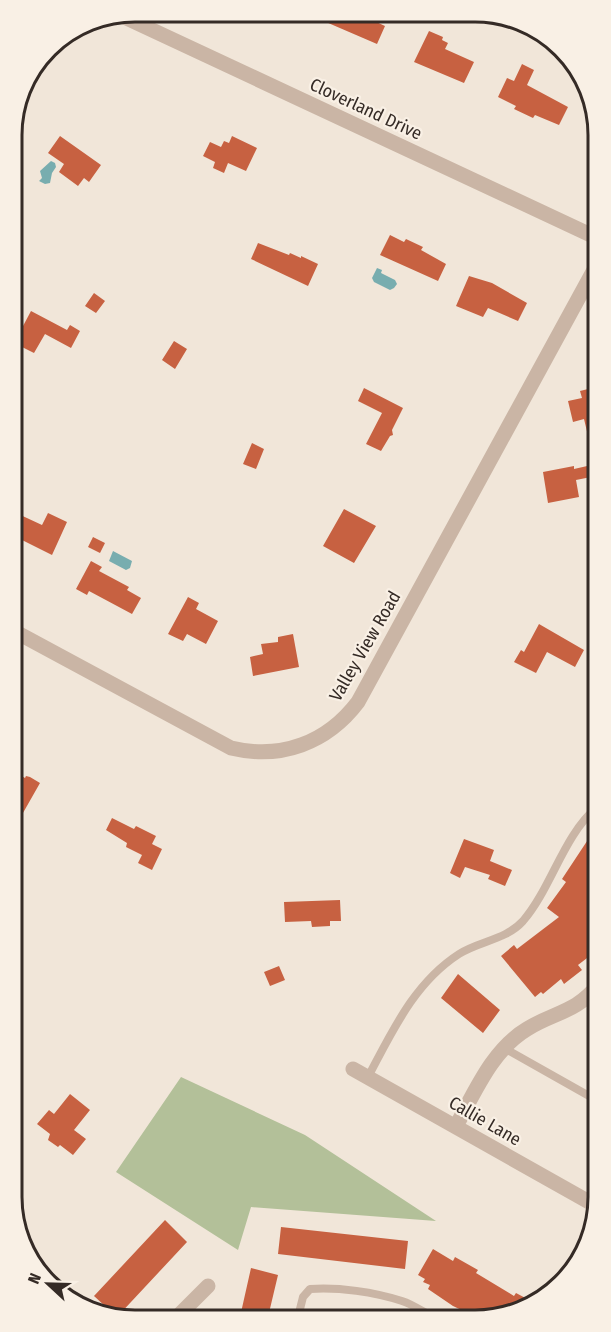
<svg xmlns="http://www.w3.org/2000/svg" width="611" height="1332" viewBox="0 0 611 1332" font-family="'Fira Sans Condensed',sans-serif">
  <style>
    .green { fill: #b3c099 }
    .water { fill: #78adaf }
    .building { fill: #c76141 }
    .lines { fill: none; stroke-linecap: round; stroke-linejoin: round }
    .service { stroke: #cab5a5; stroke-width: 8 }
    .minor { stroke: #cab5a5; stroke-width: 15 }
    .tertiary { stroke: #cab5a5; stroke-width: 15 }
    .labels { text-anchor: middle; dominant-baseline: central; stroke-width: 4.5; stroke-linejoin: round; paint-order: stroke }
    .street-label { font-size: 18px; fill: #352b26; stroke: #f9f0e5 }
    .rim { fill: none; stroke: #352b26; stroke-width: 3 }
  </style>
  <rect width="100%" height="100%" fill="#f1e6d9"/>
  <path class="green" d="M181,1077l124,58 131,86 -185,-14 -13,43 -122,-78z"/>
  <path class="water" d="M51,161l4,2 1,4 -4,6 -2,10 -5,1 -6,-3 3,-3 -2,-7z
    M377,268l5,2 -1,3 14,7 2,4 -3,4 -4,2 -16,-8 -2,-4z
    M113,551l19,10 -2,7 -4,2 -17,-9z"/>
  <path class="building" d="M305,13h52l28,13 -8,18z
    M429,31l14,6 -1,3 6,3 -3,6 29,13 -10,21 -50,-21z
    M522,64l12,6 -7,15 41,22 -9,18 -24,-10 -2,3 -19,-9 2,-3 -18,-9 9,-19 7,3z
    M60,136l41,29 -12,17 -5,-4 -6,8 -19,-14 5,-8 -16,-11z
    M232,136l25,12 -11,23 -18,-8 -4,10 -11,-5 2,-6 -12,-6 7,-14 11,5 3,-6 5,2z
    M390,235l14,7 2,-3 17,8 -2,3 25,14 -8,17 -58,-26z
    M258,243l31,12 1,-2 11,5v-2l17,8 -10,22 -57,-27z
    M469,276l23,7 35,20 -9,18 -30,-13 -5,9 -27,-11z
    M94,293l11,8 -9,12 -11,-7z
    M31,311l36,19 3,-5 10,6 -9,17 -26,-14 -11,19 -20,-10z
    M174,341l13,8 -12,20 -13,-9z
    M596,387v61h-5l-7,-29 -11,3 -5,-21 14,-3 -2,-7z
    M364,388l39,20 -11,22 1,5 -3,1 -9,15 -15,-7 16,-31 -24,-12z
    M252,443l12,6 -8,20 -13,-5z
    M596,464v12l-20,4 3,17 -31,6 -5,-31 31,-6v3z
    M344,509l32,17 -22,37 -31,-17z
    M14,512l28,13 6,-12 19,9 -15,33 -38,-19z
    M93,537l12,6 -5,10 -12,-6z
    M91,561l11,6 -3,4 30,16 -2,3 14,8 -9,16 -43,-23 -2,4 -11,-6z
    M188,597l11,6 -3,6 22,12 -12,23 -19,-10 -4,7 -15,-7z
    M539,624l45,26 -9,17 -28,-15 -11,21 -22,-11 7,-12 3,2z
    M293,634l6,33 -46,9 -3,-19 13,-3 -2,-10 17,-2v-5z
    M15,772l10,6 1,-2 4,1 10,6 -25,44z
    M112,818l22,11 2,-3 20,10 -4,8 10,5 -10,21 -14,-7 4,-8 -16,-8 1,-4 -21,-13z
    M597,826l1,116 -9,11 2,2 -13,10 4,5 -18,14 -3,-5 -18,15 -2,-2 -6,5 -34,-41 13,-11 3,4 42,-32 -12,-9 19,-26 -4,-3z
    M464,839l30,11 -4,11 22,9 -7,16 -17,-7 2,-4 -25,-8 -5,11 -10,-5z
    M340,900l1,21h-11v5l-18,1 -1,-6 -26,1 -1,-20z
    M279,966l6,14 -15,6 -6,-14z
    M458,974l42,36 -17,23 -42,-35z
    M70,1094l20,16 -16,20 12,9 -13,16 -13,-10 -2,2 -10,-7 2,-6 -13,-10 12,-14 5,4z
    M165,1220l22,22 -70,75 -23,-21z
    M281,1227l127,14 -3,28 -127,-15z
    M433,1249l20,12 2,-4 23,13 -2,3 38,23 2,-3 15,8 -23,15h-34l-21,-10 -25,-17 2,-4 -7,-3 2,-3 -7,-4z
    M251,1268l27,7 -10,42h-28z"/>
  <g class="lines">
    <path class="service" d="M504,1048l94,53
      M368,1077c24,-45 46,-94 91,-123 20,-13 47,-14 64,-33 29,-34 40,-85 74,-114
      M298,1317l5,-20 7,-8c29,-2 64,3 92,12 10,3 20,10 29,15"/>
    <path class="minor" d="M14,631l217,117c50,12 96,-5 127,-46l237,-434
      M353,1069l245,138
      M456,1126c19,-34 36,-76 71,-97 27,-17 49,-16 71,-44
      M177,1317l31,-31"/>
    <path class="tertiary" d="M120,15l475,222"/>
  </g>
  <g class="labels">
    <g class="street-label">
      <text transform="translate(366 109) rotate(25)">Cloverland Drive</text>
      <text transform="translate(365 646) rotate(-60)">Valley View Road</text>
      <text transform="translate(485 1121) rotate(30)">Callie Lane</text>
    </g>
  </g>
  <path d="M0 0H611V1332H0ZM135 22H475A113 113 0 0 1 588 135V1197A113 113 0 0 1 475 1310H135A113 113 0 0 1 22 1197V135A113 113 0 0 1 135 22Z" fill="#f9f0e5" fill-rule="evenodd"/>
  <path class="rim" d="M135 22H475A113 113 0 0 1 588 135V1197A113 113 0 0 1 475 1310H135A113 113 0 0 1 22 1197V135A113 113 0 0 1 135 22Z"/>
  <g transform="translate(48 1284) rotate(292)" stroke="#f9f0e5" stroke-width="4.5" paint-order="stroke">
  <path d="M0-4.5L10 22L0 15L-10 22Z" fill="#352b26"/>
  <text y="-9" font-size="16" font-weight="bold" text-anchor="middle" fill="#352b26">N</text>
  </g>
</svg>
